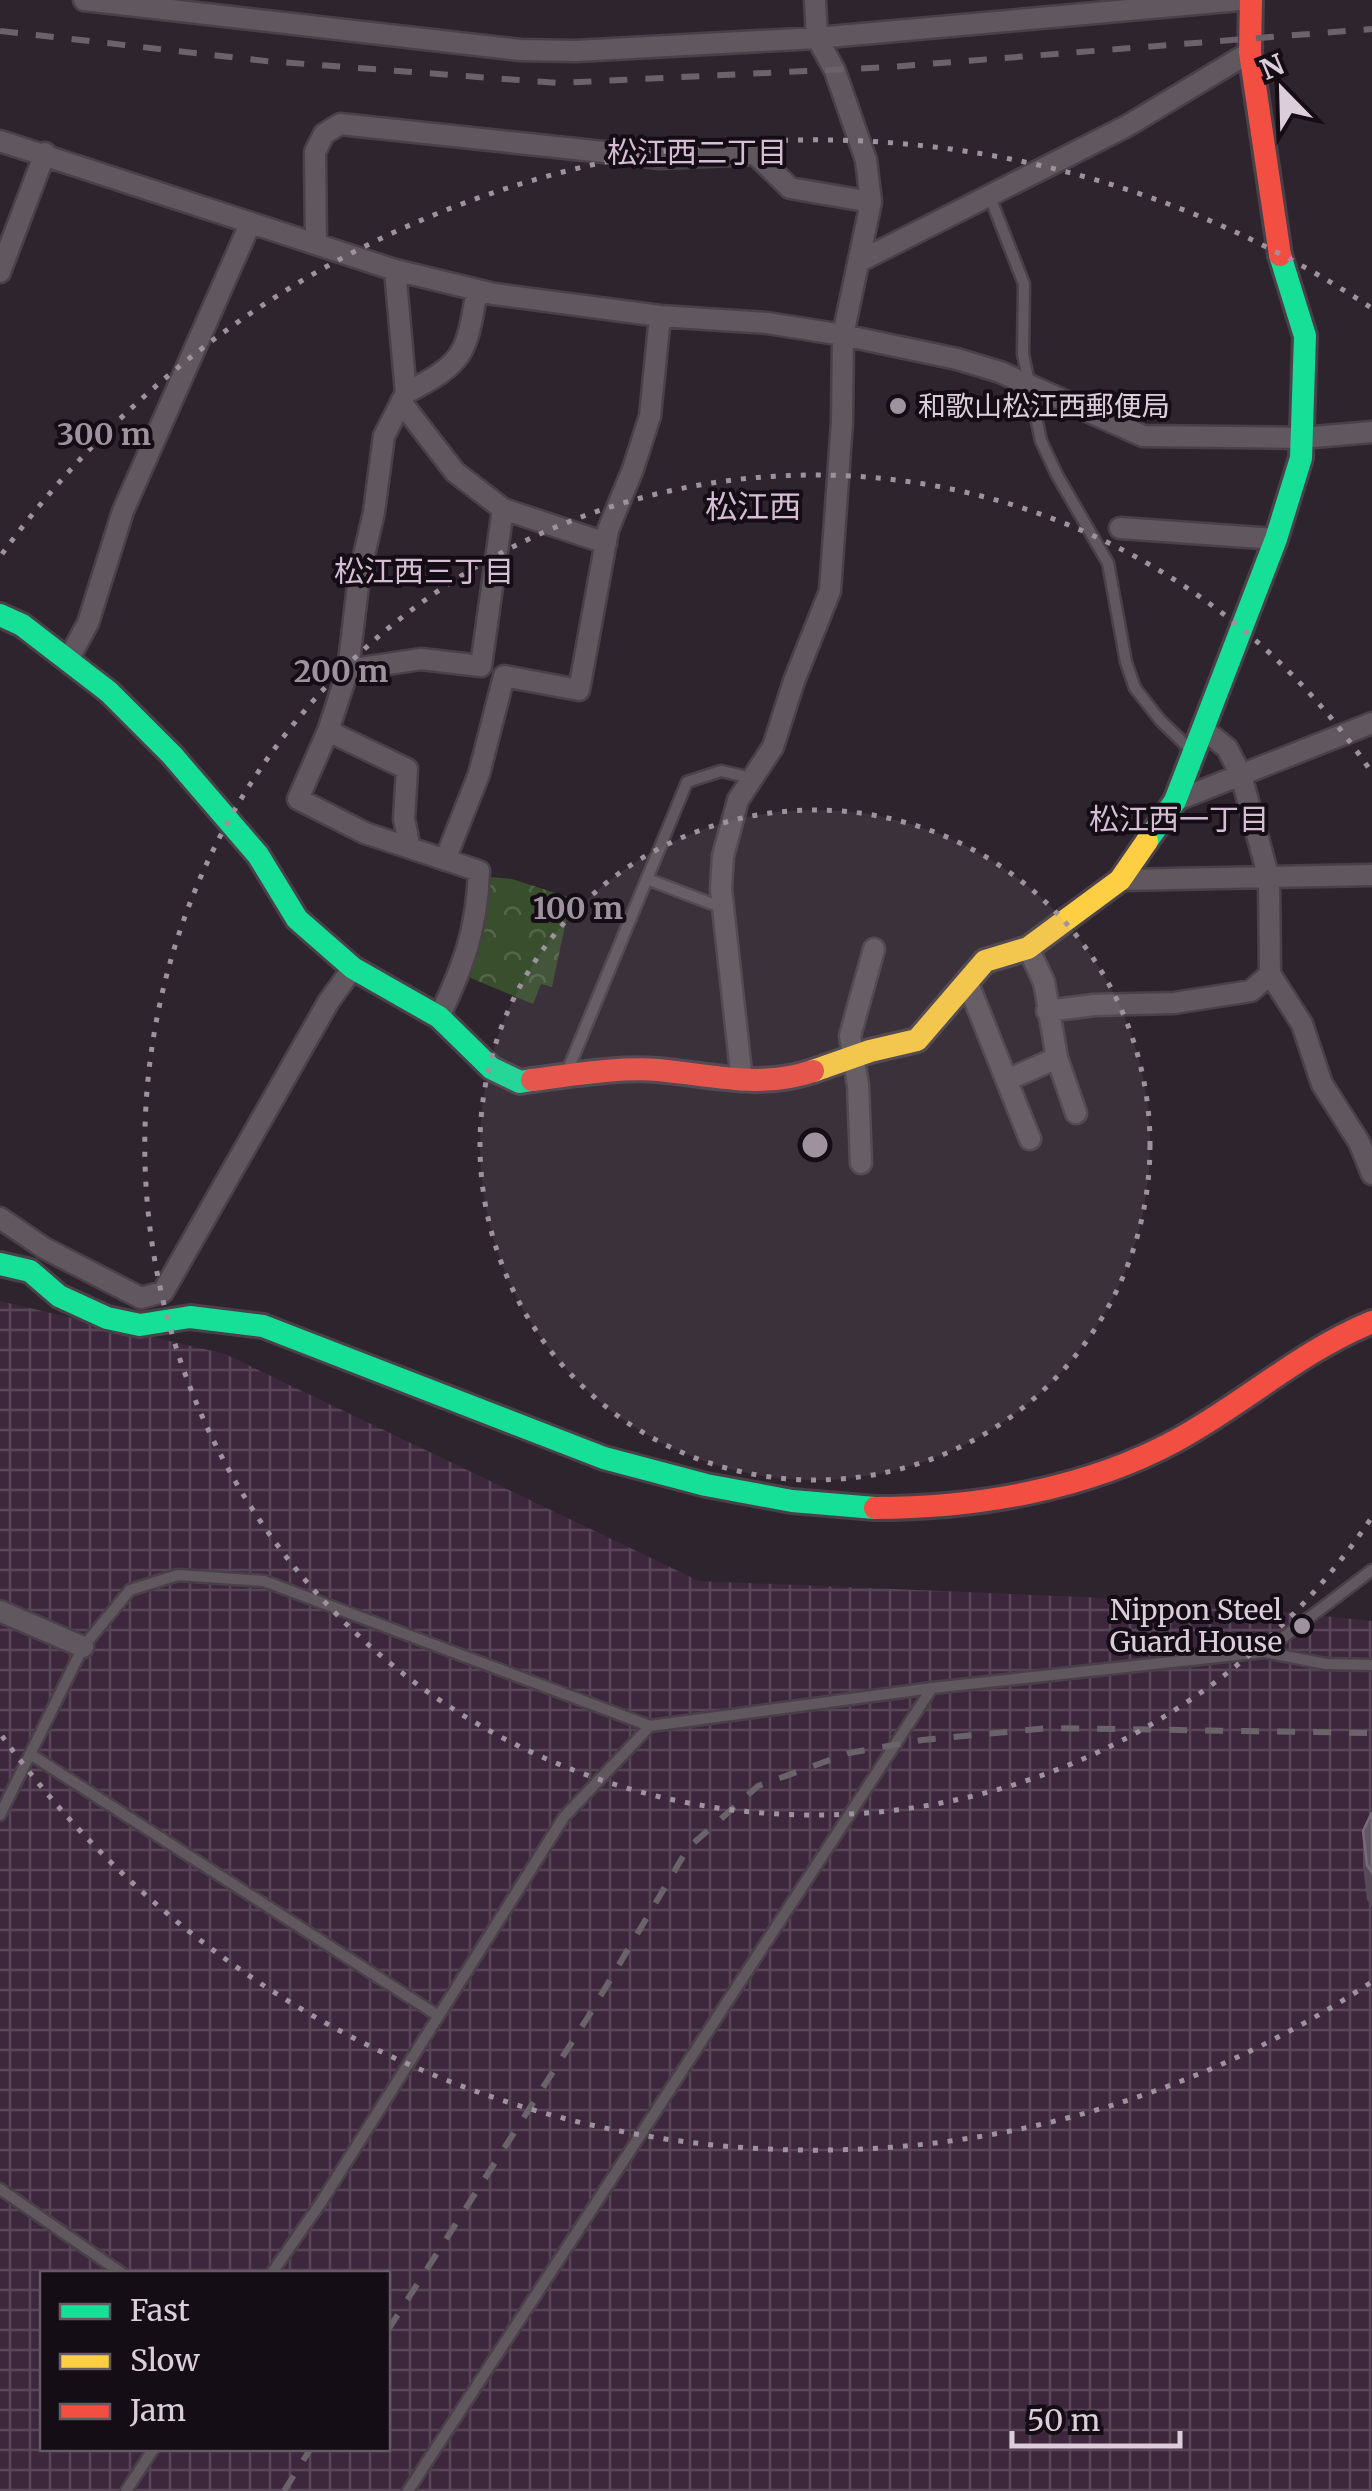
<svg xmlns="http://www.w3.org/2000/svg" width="1372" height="2491" viewBox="0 0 1372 2491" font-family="Merriweather,'Noto Sans JP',serif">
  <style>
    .industrial { fill: url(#industrial-grid); fill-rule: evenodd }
    .park { fill: url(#park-crowns) }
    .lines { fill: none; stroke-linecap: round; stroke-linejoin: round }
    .lane-casing { stroke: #494049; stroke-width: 15 }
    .street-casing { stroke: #494049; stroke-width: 25 }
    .fast-casing { stroke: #494049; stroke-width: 28 }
    .slow-casing { stroke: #494049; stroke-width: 28 }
    .jam-casing { stroke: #494049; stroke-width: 28 }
    .lane { stroke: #60585e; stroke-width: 10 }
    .street { stroke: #60585e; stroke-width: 20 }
    .fast { stroke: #16e098; stroke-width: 22 }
    .slow { stroke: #ffcf43; stroke-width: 22 }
    .jam { stroke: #f24e42; stroke-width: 22 }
    .rail { stroke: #6a646a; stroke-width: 6; stroke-dasharray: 18 18; stroke-linecap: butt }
    .wall { fill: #564a56 }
    .building { fill: #645864; stroke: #776b77; stroke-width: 2.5 }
    .ring { fill: none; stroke: #9e929e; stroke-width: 5; stroke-dasharray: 5 10 }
    .poi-dot { fill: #9e929e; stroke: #150d15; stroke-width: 4 }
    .labels { text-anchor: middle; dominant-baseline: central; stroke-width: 8; stroke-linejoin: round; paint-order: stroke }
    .poi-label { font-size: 28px; fill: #dbceda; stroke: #150d15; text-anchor: start }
    .neighbourhood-label { font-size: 30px; fill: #d5bdd3; stroke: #150d15 }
    .quarter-label { font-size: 32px; fill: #d5bdd3; stroke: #150d15 }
    .centre { fill: #9e929e; stroke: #150d15; stroke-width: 5 }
    .ring-label { font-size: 30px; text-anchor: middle; font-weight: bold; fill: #9e929e; stroke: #150d15; stroke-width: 8; stroke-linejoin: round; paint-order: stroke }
  </style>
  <defs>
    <pattern id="industrial-grid" width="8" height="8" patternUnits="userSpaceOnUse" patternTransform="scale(2.5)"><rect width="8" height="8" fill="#3d273c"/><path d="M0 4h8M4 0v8" fill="none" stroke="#584558"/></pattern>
    <pattern id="park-crowns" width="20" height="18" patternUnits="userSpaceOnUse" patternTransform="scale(2.5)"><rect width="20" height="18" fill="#384e2c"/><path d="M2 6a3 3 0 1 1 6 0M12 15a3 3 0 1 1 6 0" fill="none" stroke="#54664a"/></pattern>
  </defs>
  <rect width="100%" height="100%" fill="#2e242e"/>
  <path class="industrial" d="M0,1301l225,53 474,227 481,20 192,20v870h-1372zM42,2274h346v174h-346z"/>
  <path class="park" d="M491,877l21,2 59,19 -19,89 -11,-3 -8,20 -67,-28 17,-93z"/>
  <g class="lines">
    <g class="lane-casing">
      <path id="lane" d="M990,197l34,87 -1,70 18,87 16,34 51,88 18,99 9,26 25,32 33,32
        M647,879l76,29
        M567,1072l120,-290 34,-11 31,7
        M1264,1652l108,-82
        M30,1754l407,261
        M0,1815l83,-168 47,-57 48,-15 86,6 386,145 282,-38 332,-36 62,12 46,1
        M0,2189l123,85
        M271,2274l49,-70 244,-387 86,-91
        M126,2491l28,-43
        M408,2491l524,-803"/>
    </g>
    <g class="street-casing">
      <path id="street" d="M84,0l436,50 56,1 241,-13 423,-38
        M0,141l395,129 99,24 166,22 107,7 76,12 114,24 43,13 143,64 159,2 70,-6
        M316,244l-1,-92 9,-18 16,-10 320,34 95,-4 35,34 81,14
        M860,261l267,-135 123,-74
        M395,270l11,123 -22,43 -10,76 -15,65 -11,93 -20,61 -30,68 67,34 114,38c-2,58 -15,94 -40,146
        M0,272l45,-119
        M406,393c60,-31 60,-39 71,-103
        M401,402l54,70 48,37 103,34
        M1120,528l156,11
        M68,660l20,-37 35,-112 127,-287
        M348,670l73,-11 60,7 22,-157
        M1203,729l24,19 14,27 28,104 1,95 32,50 20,60 37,58 13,32
        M328,731l79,38 -3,50 6,29
        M1175,801l197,-78
        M445,860l34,-86 25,-98 75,14 29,-160 25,-61 17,-53 10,-100
        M1120,880l252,-5
        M1028,948l16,34 13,76 19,55
        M967,981l63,158
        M1047,1011l47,-6 80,-2 77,-12 19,-17
        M1007,1080l50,-22
        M742,1081l-21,-192 2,-33 15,-56 35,-53 21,-66 36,-90 12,-169 1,-87 28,-133 -5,-42 -31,-89 -18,-33 -2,-38
        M861,1163l-3,-78 -8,-49 24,-87
        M0,1218l44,30 97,50 22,-6 166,-291 24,-33
        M0,1611l83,36"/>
    </g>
    <g class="fast-casing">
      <path id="fast" d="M0,615l22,10 87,67 63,63 86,100 39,64 56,49 86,49 52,51 29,14 12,-2
        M1147,841l28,-40 101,-262 25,-81 4,-122 -25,-81
        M0,1264l30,7 29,25 48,22 33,7 50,-8 73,9 341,132 102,27 86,16 83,7"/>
    </g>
    <g class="slow-casing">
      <path id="slow" d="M813,1071l57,-20 47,-11 68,-79 43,-13 92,-68 27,-39"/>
    </g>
    <g class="jam-casing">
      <path id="jam" d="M1251,0l-1,52 30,203
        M532,1080c41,-5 84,-13 126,-10 54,5 103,19 155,1
        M875,1508c102,0 212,-19 302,-68 68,-37 122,-88 195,-118"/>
    </g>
    <use href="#lane" class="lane"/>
    <use href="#street" class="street"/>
    <use href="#fast" class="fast"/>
    <use href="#slow" class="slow"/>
    <use href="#jam" class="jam"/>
    <path class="rail" d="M0,31l266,30 292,22 332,-16 482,-38
      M388,2330l200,-313 100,-169 70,-62 91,-33 73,-13 127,-12 323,5
      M284,2491l27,-43"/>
  </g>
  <path class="wall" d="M1372,1812v95l-5,-7 -4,-34v-35z"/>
  <path class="building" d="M1372,1812v61l-5,-8 -4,-34z"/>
  <circle cx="815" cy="1145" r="335" fill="#9e929e" fill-opacity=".12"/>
  <g class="ring">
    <circle cx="815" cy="1145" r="335"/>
    <path d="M1370 1520A670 670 0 1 1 1370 770"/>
    <path d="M1370 1983A1005 1005 0 0 1 2 1736M2 554A1005 1005 0 0 1 1370 307"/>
  </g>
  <g class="poi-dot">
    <circle cx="898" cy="406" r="10"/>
    <circle cx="1302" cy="1626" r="10"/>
  </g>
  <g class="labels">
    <g class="poi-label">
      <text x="918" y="406">和歌山松江西郵便局</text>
      <text x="1282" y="1610" text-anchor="end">Nippon Steel<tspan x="1282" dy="32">Guard House</tspan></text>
    </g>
    <g class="neighbourhood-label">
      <text x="697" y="152">松江西二丁目</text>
      <text x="424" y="571">松江西三丁目</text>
      <text x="1179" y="819">松江西一丁目</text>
    </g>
    <g class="quarter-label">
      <text x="753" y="507">松江西</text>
    </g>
  </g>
  <circle cx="815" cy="1145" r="15" class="centre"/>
  <g class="ring-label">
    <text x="104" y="445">300 m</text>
    <text x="341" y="682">200 m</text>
    <text x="578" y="919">100 m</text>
  </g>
  <rect x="40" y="2271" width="350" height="180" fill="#150d15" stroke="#645a64" stroke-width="2.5"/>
  <rect x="60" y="2304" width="50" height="15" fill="#16e098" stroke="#645a64" stroke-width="2.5"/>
  <text x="130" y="2321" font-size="30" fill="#dbceda">Fast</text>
  <rect x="60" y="2354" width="50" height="15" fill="#ffcf43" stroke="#645a64" stroke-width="2.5"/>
  <text x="130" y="2371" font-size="30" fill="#dbceda">Slow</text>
  <rect x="60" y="2404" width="50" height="15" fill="#f24e42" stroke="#645a64" stroke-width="2.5"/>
  <text x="130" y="2421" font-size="30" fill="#dbceda">Jam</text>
  <g transform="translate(1282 90) rotate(337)" stroke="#150d15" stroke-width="8" paint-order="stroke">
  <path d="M0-8L18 38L0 25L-18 38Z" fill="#dbceda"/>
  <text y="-15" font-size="28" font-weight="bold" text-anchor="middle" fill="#dbceda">N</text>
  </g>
  <path d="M1012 2431v15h168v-15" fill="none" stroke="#dbceda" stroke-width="5"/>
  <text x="1027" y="2431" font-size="30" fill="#dbceda" stroke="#150d15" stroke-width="8" paint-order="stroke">50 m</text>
</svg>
